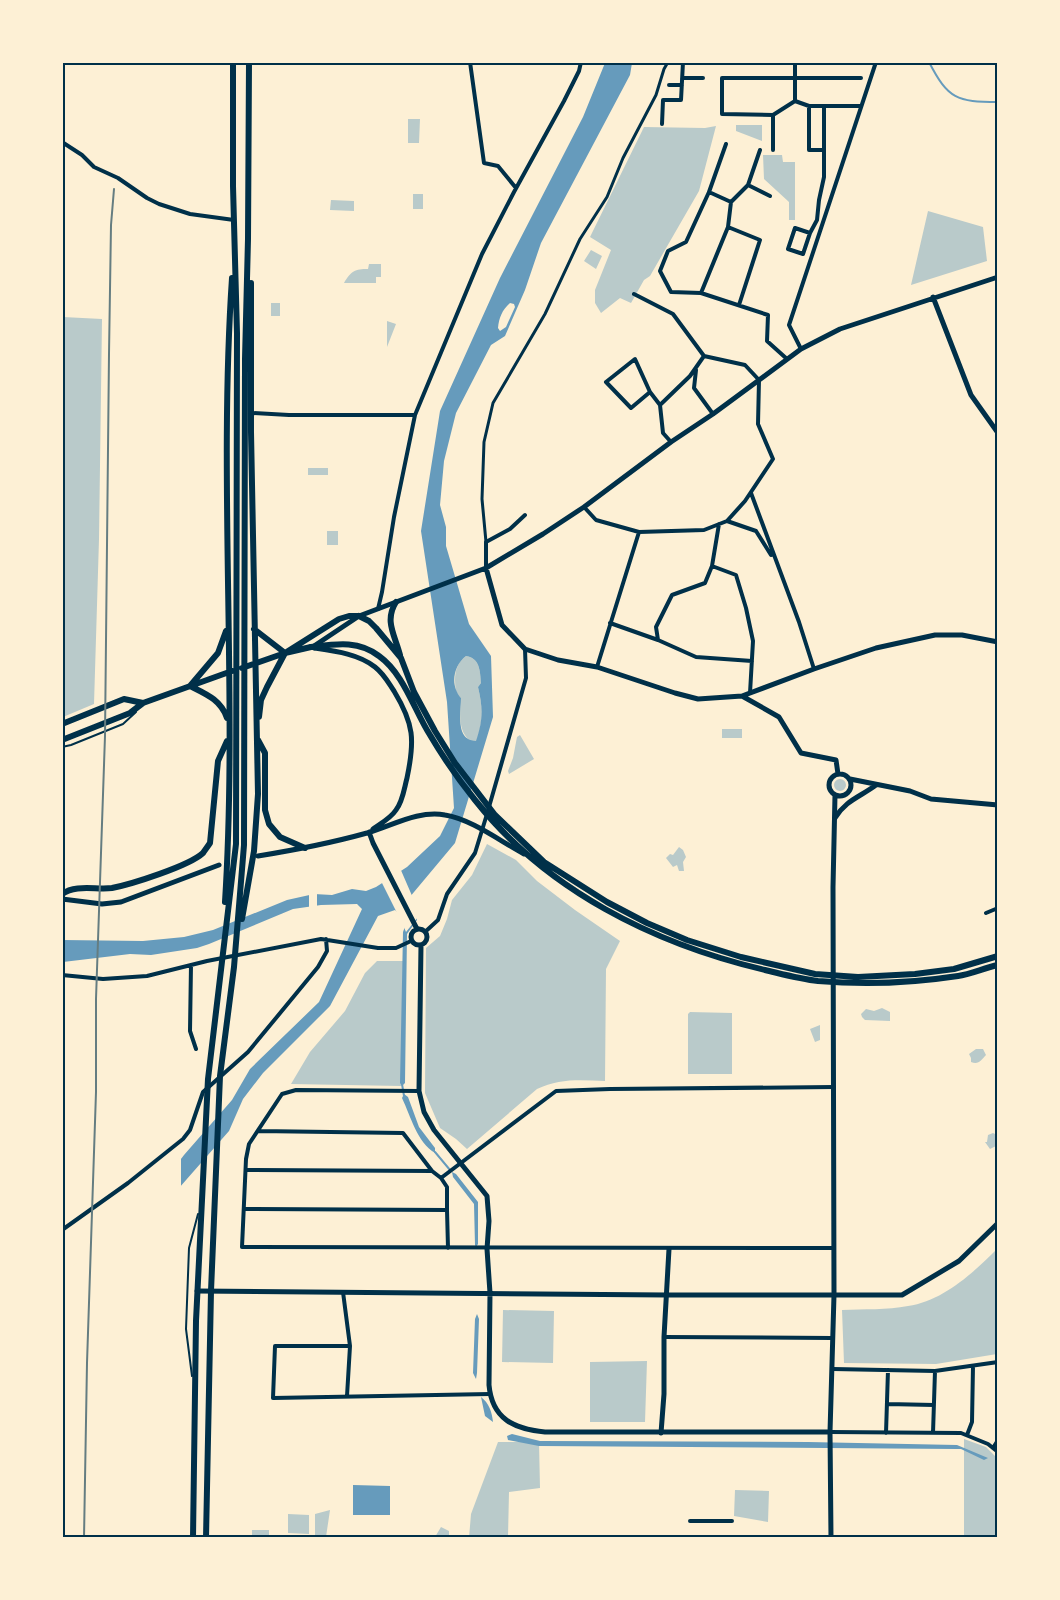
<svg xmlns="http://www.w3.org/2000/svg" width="1060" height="1600" viewBox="0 0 1060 1600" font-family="Bitter,serif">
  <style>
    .green { fill: #b9caca }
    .water { fill: #669bbc; fill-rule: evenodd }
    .pier { fill: #fdf0d5 }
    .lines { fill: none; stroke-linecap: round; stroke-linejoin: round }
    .stream { stroke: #669bbc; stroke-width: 2 }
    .service { stroke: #003049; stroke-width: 2 }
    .pedestrian { stroke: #003049; stroke-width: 3 }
    .minor { stroke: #003049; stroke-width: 4 }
    .tertiary { stroke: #003049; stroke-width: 5 }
    .primary { stroke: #003049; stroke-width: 6 }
    .trunk { stroke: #003049; stroke-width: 6 }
    .rail { stroke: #657d81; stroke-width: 2 }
    .neatline { fill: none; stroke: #003049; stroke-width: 2 }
  </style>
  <rect width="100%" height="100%" fill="#fdf0d5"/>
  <path class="green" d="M408,119h12l-1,24h-11z
    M736,125h26v16l-26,-10z
    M716,126l-17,65 -49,85 -6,4 -13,23 -11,-5 -19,15 -6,-10v-13l16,-40 -21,-13 54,-110 61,1z
    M763,155h19l1,7h12v58h-6v-18l-25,-23z
    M413,194h10v15h-10z
    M331,200l23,1v10l-24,-1z
    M928,211l55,16 4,34 -76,24z
    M591,250l11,6 -6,13 -12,-8z
    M369,264h12v13h-5v6h-32c7,-12 11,-14 24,-14z
    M271,303h9v13h-9z
    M63,317l39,2 -3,220 -5,165 -31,13z
    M387,321l9,3 -9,23z
    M308,468h20v7h-20z
    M327,531h11v14h-11z
    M466,656c14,2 14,15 15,27l-3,4c5,21 5,33 -1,54h-7c-13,-12 -9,-26 -9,-43l-5,-6c-2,-14 -2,-27 10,-36z
    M722,729h20v9h-20z
    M520,735l14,24 -25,15 -1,-3 5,-13 4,-21z
    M834 785a6 6 0 1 1 12 0a6 6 0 1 1-12 0Z
    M487,844l29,16 21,21 38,29 45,31 -14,28 -1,112c-24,-1 -46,-3 -68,8l-70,60 -11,-10 -16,-11 -15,-35 1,-145 14,-12 7,-17 5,-19 20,-25z
    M679,847l4,3 3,7 -3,5 1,9h-5l-2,-6 -4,2 -7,-9 4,-4 3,1z
    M377,961h26l-2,125 -110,-2 19,-32 35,-41 20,-38z
    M882,1008l8,4v9l-25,-1 -3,-3 -1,-3 5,-5 8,2z
    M690,1012l42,1v61h-44v-60z
    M820,1025v15l-5,2 -5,-13z
    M976,1049h7l3,6c-5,5 -7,10 -15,7v-4l-2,-4z
    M993,1133l4,2v7l-2,3 1,1 -6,3 -5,-7h2l1,-7z
    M997,1249v105l-61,10 -92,-1 -2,-53c22,-1 45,0 66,-4 35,-5 65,-33 89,-57z
    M503,1310l51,1 -1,52 -51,-1z
    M647,1361l-2,61h-55v-60z
    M964,1439l22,8 11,11 1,79 -34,1z
    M498,1442h41l1,46 -31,4 -1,45 -39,1 2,-24z
    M735,1490l34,1 -1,31 -34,-6z
    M330,1510l-4,27h-11v-23z
    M288,1514l21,1v19l-21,-1z
    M441,1527l8,4v6h-14z
    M252,1530h17v7h-17z"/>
  <path class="water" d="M605,63h27l-2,12 -89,168 -16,47 -20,46 -14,9 -35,68 -12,48 -4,44 6,22v19l23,78 22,32 2,61 -38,126 -46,55 4,6 4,16 -10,14 -2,149 -3,3 -2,-3 3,-151 4,-11 -12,-11 -17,6 -48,90 -67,67 -20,26 -14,32 -71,81 -16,-2 42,-55 48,-55 18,-31 69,-67 43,-93 -5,-5 -36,1 -28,4 -84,35 -12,4 -46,7 -21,-1 -67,8 -1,-22 81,1 41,-4 29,-7 74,-30 27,-6 18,1 20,-6 14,2 10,-4 31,-20 33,-31 14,-28 -7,-106 -26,-171 19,-120 60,-133 83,-161zM510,303l4,1 1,3 -9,20 -6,4 -2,-3c1,-10 4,-18 12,-25zM466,656c14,2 14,15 15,27l-3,4c5,21 5,33 -2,54 -21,0 -15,-29 -15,-43 -11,-12 -8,-32 5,-42z
    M404,1094l4,3 11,30 16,21v5c-18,-11 -24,-36 -33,-55z
    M452,1172l4,2 22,28v42l-2,3 -1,-2 -1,-41 -21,-27z
    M477,1314l2,5 -2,54 -1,6 -3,-6 2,-54z
    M481,1397c8,6 11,15 12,25l-8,-6z
    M512,1434l28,7 268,1 149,3 31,13 -4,2 -23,-11h-5l-417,-3 -31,-6 -1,-4z
    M353,1485l37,1v29h-37z"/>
  <path class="pier" d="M400,868l13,30 5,19 -12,15 -3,-7 1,-3 -5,-5 -18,-36z
    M314,891l3,1v16l-8,1v-17z
    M181,1156v34l-21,24 -98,58v-25l78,-39z"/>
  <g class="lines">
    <path class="stream" d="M929,62c19,37 28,40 69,40
      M402,1084l2,12
      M435,1152l15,18"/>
    <path class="service" d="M62,747l9,-2 52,-21 13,-12
      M192,1376l-6,-47 3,-81 9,-34"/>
    <path class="pedestrian" d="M486,542l-4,-43 2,-57 9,-39 52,-89 35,-75 27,-42 16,-39 33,-63 8,-26 4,-7"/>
    <path class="minor" d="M470,62l14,101 14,3 18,22
      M795,62v39l14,5h52
      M682,78h21
      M669,85h13
      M795,101l-22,14 -51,-1v-36h139
      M809,106v44h15v-44
      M662,124l1,-24h18l2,-38
      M62,142l20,13 12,12 24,11 29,20 12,6 31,10 44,6
      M726,144l-17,48 22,10
      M773,150v-35
      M748,185l22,11
      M728,227l3,-25 17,-17 12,-35
      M810,233l-15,-5 -7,21 15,5 7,-21 7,-13 2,-20 5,-23v-27
      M701,293l-30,-1 -11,-21 8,-20 18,-9 23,-50
      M634,294l39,20 31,42
      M739,305l21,-65 -32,-13 -27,66 67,22 -1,26 20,18
      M801,349l-12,-24 87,-263
      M696,370l-2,18 19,26
      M650,392l-19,16 -25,-26 29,-23 15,33 10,13
      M252,413l37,2h126
      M751,493l48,129 15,47
      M584,507l12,13 43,12 65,-2 23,-9 18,-20 28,-42 -15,-35 1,-44 -14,-15 -41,-9 -14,20 -30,29 3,28 8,9
      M727,521l29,10 15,24
      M719,524l-7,42 24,9 10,33 7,33 -3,52
      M712,566l-7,17 -33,12 -16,32 2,13 38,17 56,4
      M486,568v-26l24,-13 15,-14
      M378,609l4,-17 12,-75 21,-102 67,-161 32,-62 50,-91 15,-30 2,-9
      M610,623l48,17
      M597,667l42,-135
      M489,807l37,-129 -1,-29
      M986,913l12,-5
      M425,932l13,-12 9,-26 28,-41 12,-39
      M191,965l-1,66 6,18
      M62,975l41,4 44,-3 60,-15 114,-22 57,9h18l15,-7
      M419,1091l-123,-1 -14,4 -33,50 -3,15 -4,88 591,1
      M258,1131l145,2 29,38
      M246,1170l186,1 9,7 115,-87 54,-2 224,-2
      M244,1209l203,1v-23l-6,-9
      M447,1210l1,38
      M62,1230l66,-47 55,-44 7,-9 13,-38 45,-40 70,-85 9,-16 -1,-12
      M343,1292l7,54 -3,50
      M664,1337l168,1
      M350,1346h-75l-2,52 217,-4
      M833,1369l102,2 63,-9
      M887,1404l47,1
      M830,1432l131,1 27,11 10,8
      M886,1433l2,-63
      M933,1433l2,-62
      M967,1435l5,-13 1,-56
      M993,1448l5,-8
      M690,1521h42"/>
    <path class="tertiary" d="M933,297l38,98 27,38
      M486,568l16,57 23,24 33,11 39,7 78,26 23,6 44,-3 72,-27 62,-21 59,-13h27l36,7
      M314,646l45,-30 127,-48 57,-34 41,-27 87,-65 42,-28 88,-65 39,-20 158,-52
      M314,648c21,3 45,6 61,19 9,7 13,15 19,24 20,33 21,49 13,87 -3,11 -4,23 -11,32 -5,8 -16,14 -23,19
      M742,696l37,21 22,36 35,7 2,14
      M829 785a11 11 0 1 1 22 0a11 11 0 1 1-22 0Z
      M850,779l60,12 21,8 67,6
      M835,818c11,-18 25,-21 41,-33
      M369,832l4,11 44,86
      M258,856c37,-6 73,-13 109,-23 25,-7 51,-23 78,-18 26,4 55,26 79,39
      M62,899l40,5 19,-2 98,-37
      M411 937a8 8 0 1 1 16 0a8 8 0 1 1-16 0Z
      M421,945l-2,146 5,21 10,18 53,66 2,25 -2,28 3,44 -1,92c3,34 25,44 56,47h285
      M197,1291l469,4h236l57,-34 39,-38
      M661,1433l3,-39v-57l5,-88
      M831,1538l-1,-106 4,-137 -1,-408 2,-92"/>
    <path class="primary" d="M254,629l31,24
      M226,631l-8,22 -28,33c16,8 31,14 37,32
      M242,668l43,-15 26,-6
      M259,717l2,-17 6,-13 18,-34 54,-34 10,-3h10
      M62,724l62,-25 19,4
      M62,740l68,-27 13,-10 89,-32
      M258,740l7,13v57l4,14 11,13 25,11
      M62,894c14,-10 34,-4 50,-6 20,-4 77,-22 91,-35 2,-3 5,-7 7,-10l8,-82 9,-20
      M225,902c13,-208 -7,-416 7,-624
      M242,919l12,-68 4,-57 -7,-362v-149
      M193,1538l3,-217 12,-242 28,-235 1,-511 -4,-147v-124
      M206,1538l5,-247 9,-215 14,-109 10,-122 1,-486 3,-120 1,-177"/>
    <path class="trunk" d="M396,602c-12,19 -1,33 4,53
      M359,616l10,5 7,7 25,30 13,34 21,39 20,32 40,52 49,47 63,40 40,21 40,17 54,17 74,17 43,3 57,-3 39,-5 44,-13
      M311,647c25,-3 47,-7 68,9 25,18 35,54 51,79 13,22 28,44 45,65 71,90 179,144 290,170 17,4 35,9 53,11 46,4 94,2 140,-5 13,-2 26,-8 40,-11"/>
    <path class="rail" d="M84,1538l3,-175 9,-271v-93l9,-263 4,-382 2,-129 3,-36"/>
  </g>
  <rect width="1060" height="1600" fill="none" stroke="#fdf0d5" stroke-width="128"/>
  <rect x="64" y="64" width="932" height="1472" class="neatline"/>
</svg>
